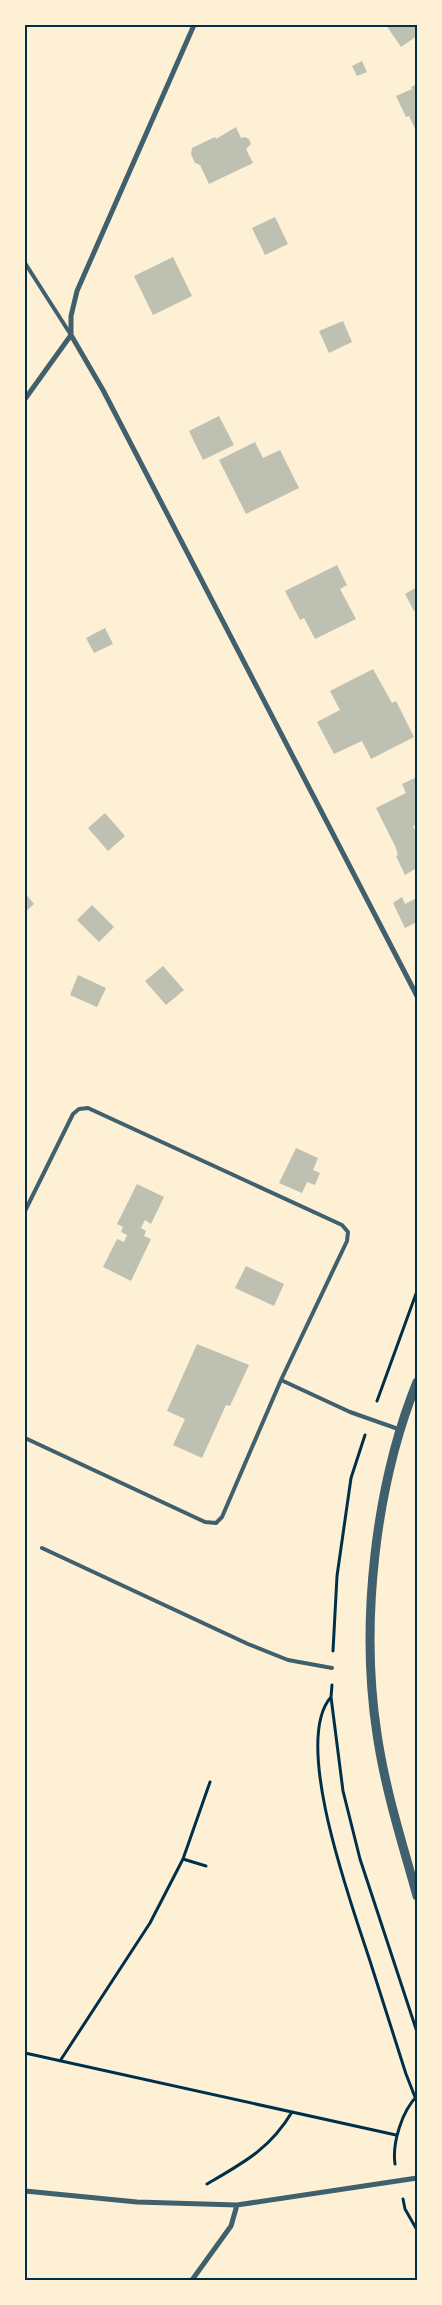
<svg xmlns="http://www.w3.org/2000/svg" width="442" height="2305" viewBox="0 0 442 2305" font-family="Ubuntu,sans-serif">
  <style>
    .building { fill: #bec0b2 }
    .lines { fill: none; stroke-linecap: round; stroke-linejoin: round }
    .path { stroke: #003049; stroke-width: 3 }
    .service { stroke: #3f606c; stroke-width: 4 }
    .minor { stroke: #3f606c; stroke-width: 5 }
    .tertiary { stroke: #3f606c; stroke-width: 9 }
    .neatline { fill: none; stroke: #003049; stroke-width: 2 }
  </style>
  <rect width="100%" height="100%" fill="#fdf0d5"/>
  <path class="building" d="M386,25h31v11l-16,11z
    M362,61l5,11 -10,4 -5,-10z
    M417,84v49l-8,-17 -3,1 -10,-21 16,-7 -1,-2z
    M236,127l5,11 3,-1 5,2 2,5 -5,5 7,14 -44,21 -9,-19 -5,-2 -4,-9 1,-6 23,-11 1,2z
    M275,217l13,27 -23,11 -13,-27z
    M173,257l19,39 -39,19 -19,-39z
    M343,321l9,21 -23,11 -10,-22z
    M219,416l15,29 -31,15 -14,-29z
    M255,442l8,16 17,-8 19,38 -53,26 -27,-54z
    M337,565l10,20 -7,4 16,30 -41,20 -11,-21 -4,2 -15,-29z
    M417,587v23l-3,1 -9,-17z
    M105,628l8,16 -19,9 -8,-15z
    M373,669l19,34 4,-2 18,36 -43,22 -9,-18 -28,13 -17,-32 23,-12 -10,-19z
    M417,777v47l-4,2 4,9v33l-12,7 -9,-19 2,-1 -3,-9 -19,-38 30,-15 -4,-9z
    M105,813l20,23 -17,15 -20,-23z
    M25,893l9,11 -9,8z
    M402,897l3,7 12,-6v24l-12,6 -12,-25z
    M92,905l22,22 -15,15 -22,-22z
    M163,966l21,24 -18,15 -21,-24z
    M78,975l28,13 -9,19 -27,-12z
    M296,1148l22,10 -5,12 7,3 -5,12 -8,-3 -5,11 -23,-10z
    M137,1184l27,13 -13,27 -6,-4 -4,8 5,3 -2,5 7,3 -20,42 -28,-14 14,-28 7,3 3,-7 -6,-3 2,-5 -6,-3z
    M246,1266l38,18 -10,22 -39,-18z
    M197,1344l52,21 -19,41 -4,-1 -24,53 -29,-13 12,-26 -18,-8z"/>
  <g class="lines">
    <path class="path" d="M377,1401l40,-110
      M333,1651l4,-75 14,-98 14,-43
      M332,1685l-1,12 12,94 17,68 57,173
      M331,1697c-40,45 22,211 39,264 12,38 24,75 36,113l9,23
      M183,1859l23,7
      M25,2053l371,82
      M60,2061l90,-138 33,-64 27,-77
      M395,2164c-3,-21 7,-53 22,-68
      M207,2184c36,-21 63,-35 85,-72
      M403,2199l2,10 12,21"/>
    <path class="service" d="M25,263l46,72
      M25,1211l48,-97 6,-5 9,-1 254,117 6,7 -1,9 -66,139 -59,137 -6,6 -11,-1 -180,-84
      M281,1380l69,32 51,18
      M42,1548l206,96 40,16 44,8"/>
    <path class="minor" d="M194,25l-117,266 -6,25v19l32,55 314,606
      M25,399l46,-64
      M25,2191l112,11 100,3 180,-27
      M192,2280l39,-54 6,-21"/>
    <path class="tertiary" d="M417,1382c-42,104 -57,241 -40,352 8,55 25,108 40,162"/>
  </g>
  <rect width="442" height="2305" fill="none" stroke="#fdf0d5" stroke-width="52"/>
  <rect x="26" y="26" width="390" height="2253" class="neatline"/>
</svg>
